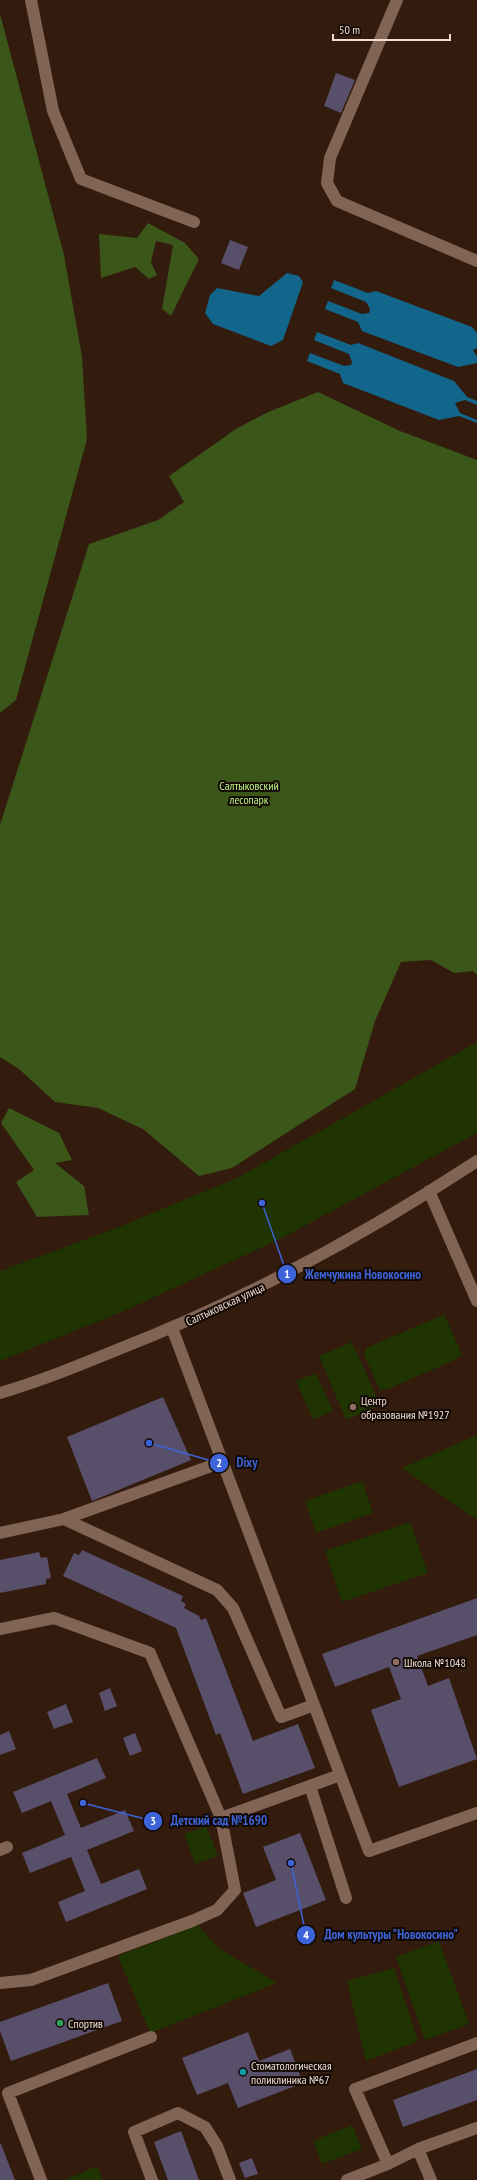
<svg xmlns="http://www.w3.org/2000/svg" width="477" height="2180" viewBox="0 0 477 2180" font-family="'PT Sans Narrow',sans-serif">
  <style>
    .green { fill: #1f3401 }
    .forest { fill: #3a5619 }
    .water { fill: #13668b }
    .building { fill: #584f6a }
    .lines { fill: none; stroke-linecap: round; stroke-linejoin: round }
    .minor { stroke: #816454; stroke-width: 12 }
    .education-dot { fill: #8d6e63; stroke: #130904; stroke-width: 1.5 }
    .leisure-dot { fill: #2e9e5b; stroke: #130904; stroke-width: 1.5 }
    .culture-dot { fill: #0f9aa8; stroke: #130904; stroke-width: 1.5 }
    .labels { text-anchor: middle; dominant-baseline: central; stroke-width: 4; stroke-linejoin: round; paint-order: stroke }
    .park-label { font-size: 12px; fill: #bdf488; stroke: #130904 }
    .street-label { font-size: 12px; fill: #eeddd3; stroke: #130904 }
    .poi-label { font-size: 12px; fill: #eeddd3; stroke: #130904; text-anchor: start }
    .leader { fill: none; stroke: #3c63d7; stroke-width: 1.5 }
    .callout-dot { fill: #3c63d7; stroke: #130904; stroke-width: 1.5 }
    .mark-label { font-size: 12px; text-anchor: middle; font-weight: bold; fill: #fff }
    .callout-label { font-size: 13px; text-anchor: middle; font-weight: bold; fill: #3c63d7; stroke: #130904; stroke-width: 4; stroke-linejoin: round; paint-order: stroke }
  </style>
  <rect width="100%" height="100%" fill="#331b0d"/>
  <path class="green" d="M477,1042v91l-195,105 -158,73 -124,50v-90l114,-42 125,-52z
    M441,1316h4l17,39 -7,5 -67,29 -8,1 -16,-36 2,-6z
    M352,1342l28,63 -34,15 -27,-64z
    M316,1373l17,38 -20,9 -17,-39z
    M477,1435v85l-75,-52z
    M362,1481l11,32 -57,20 -11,-32z
    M410,1522l18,51 -86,29 -17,-51z
    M206,1826l12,30 -23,8 -11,-30z
    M198,1925l20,23 59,35 -127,50 -32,-77z
    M439,1941l30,83 -44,16 -29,-83z
    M394,1968l24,73 -52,20 -19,-80z
    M352,2125l10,24 -40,15 -9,-23z
    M97,2166l6,14h-38z"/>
  <path class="forest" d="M0,14l64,241 18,102 5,82 -71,261 -16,13z
    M148,223l37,20 14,16 -28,57 -9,-7 11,-64 -17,-4 -5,21 6,13 -8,4 -14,-12 -34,11 -2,-44 38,4z
    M318,392l82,39 77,29v515l-4,-4 -19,2 -23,-13 -30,2 -26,59 -20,68 -123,79 -33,8 -56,-47 -45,-21 -43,-6 -36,-33 -19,-12v-232l89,-281 69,-24 26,-18 -15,-26 67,-47 30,-16z
    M9,1108l50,25 13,27 -17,3 29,23 5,29 -52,2 -21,-35 18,-12 -33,-47z"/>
  <path class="water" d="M287,273l12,3 4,6 -20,58 -12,6 -58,-22 -8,-11 5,-18 7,-7 42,8z
    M334,280l34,13 8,-2 96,36 5,6v15l-4,2 4,7v6l-19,4 -96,-36 -4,-9 -33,-13 3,-8 34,13 7,-1 1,-4 -4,-7 -35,-14z
    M317,332l34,13 7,-2 96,38 13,16 10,4v4l-12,-5 -10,3 5,10 17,7v3l-18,-7 -20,4 -96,-37 -3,-9 -33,-13 3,-8 34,13 7,-1 1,-3 -3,-8 -35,-14z"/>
  <path class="building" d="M336,73l19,7 -14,33 -17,-7z
    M230,240l18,7 -9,23 -18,-7z
    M163,1397l28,63 -99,41 -25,-64z
    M82,1550l101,46 -2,5 5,3 -2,4 15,8 2,4 5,-2 47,123 45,-17 17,44 -72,26 -23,-61 -4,2 -40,-107 -113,-52 11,-23 5,2z
    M39,1552l2,6 6,-1 4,21 -5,1v5l-46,9v-33z
    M477,1598v37l-60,21 11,30 21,-8 28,81 -78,28 -28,-77 30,-11 -12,-32 -54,20 -13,-33z
    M110,1688l7,18 -12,5 -6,-18z
    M66,1704l7,18 -19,7 -7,-17z
    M9,1731l7,18 -16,6v-20z
    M135,1733l7,18 -12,5 -7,-18z
    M97,1758l9,20 -39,16 14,34 44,-18 9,21 -47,19 14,34 38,-15 8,20 -81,33 -8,-20 27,-11 -14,-34 -41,16 -8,-20 43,-18 -14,-34 -29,12 -9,-21z
    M300,1833l26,67 -70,27 -13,-34 33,-13 -13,-33z
    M108,1983l14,38 -111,40 -11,-30v-9z
    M248,2032l11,29 31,-12 13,34 -65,25 -10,-25 -31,12 -15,-37z
    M477,2069v31l-74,27 -10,-27z
    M181,2131l18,49h-31l-14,-38z
    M0,2144h1l14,36h-15z
    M252,2158l6,16 -13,4 -6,-15z"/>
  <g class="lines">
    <path class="minor" d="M31,0l22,111 28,68 113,43
      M397,0l-67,158 -3,25 10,18 140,60
      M429,1191l48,110
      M172,1328l197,523 108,-38
      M0,1393c41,-12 80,-28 119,-44 128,-50 244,-113 358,-188
      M64,1519l158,-57
      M0,1533l64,-14 153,71 16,18 48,109 33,-12
      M0,1629l54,-11 96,35 71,165 14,72 -18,20 -25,11 -161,59 -31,3
      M310,1786l36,112
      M221,1818l119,-43
      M0,1850l7,-3
      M418,2149l13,31
      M388,2164l30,-15 59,-21
      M41,2180l-33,-87 143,-56
      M152,2180l-18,-48 44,-19 27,14 12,19 13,34
      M347,2180l41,-16 -33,-75 122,-46"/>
  </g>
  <g class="education-dot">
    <circle cx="353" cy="1407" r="4"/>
    <circle cx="396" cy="1662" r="4"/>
  </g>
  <circle class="leisure-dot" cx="60" cy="2023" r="4"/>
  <circle class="culture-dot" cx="243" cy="2072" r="4"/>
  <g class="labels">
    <g class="park-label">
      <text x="249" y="785">Салтыковский<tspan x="249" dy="14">лесопарк</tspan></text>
    </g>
    <g class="street-label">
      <text transform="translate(225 1304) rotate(-25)">Салтыковская улица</text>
    </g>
    <g class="poi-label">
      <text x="361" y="1400">Центр<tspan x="361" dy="14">образования №1927</tspan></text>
      <text x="404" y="1662">Школа №1048</text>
      <text x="68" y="2023">Спортив</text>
      <text x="251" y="2065">Стоматологическая<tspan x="251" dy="14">поликлиника №67</tspan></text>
    </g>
  </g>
  <path class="leader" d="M262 1203L287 1274M149 1443L219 1463M83 1803L153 1821M291 1863L306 1935"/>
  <g class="callout-dot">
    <circle cx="262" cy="1203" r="4"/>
    <circle cx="149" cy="1443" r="4"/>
    <circle cx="83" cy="1803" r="4"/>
    <circle cx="291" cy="1863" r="4"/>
    <circle cx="287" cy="1274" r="10"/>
    <circle cx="219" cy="1463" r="10"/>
    <circle cx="153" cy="1821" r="10"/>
    <circle cx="306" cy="1935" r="10"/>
  </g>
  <g class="mark-label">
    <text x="287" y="1278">1</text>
    <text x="219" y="1467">2</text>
    <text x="153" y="1825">3</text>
    <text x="306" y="1939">4</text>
  </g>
  <g class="callout-label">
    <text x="363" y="1279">Жемчужина Новокосино</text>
    <text x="247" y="1467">Dixy</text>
    <text x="219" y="1825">Детский сад №1690</text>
    <text x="391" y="1939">Дом культуры "Новокосино"</text>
  </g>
  <path d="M333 34v6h117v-6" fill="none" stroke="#eeddd3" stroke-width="2"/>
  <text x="339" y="34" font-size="12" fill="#eeddd3" stroke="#130904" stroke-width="3" paint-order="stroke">50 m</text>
</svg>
